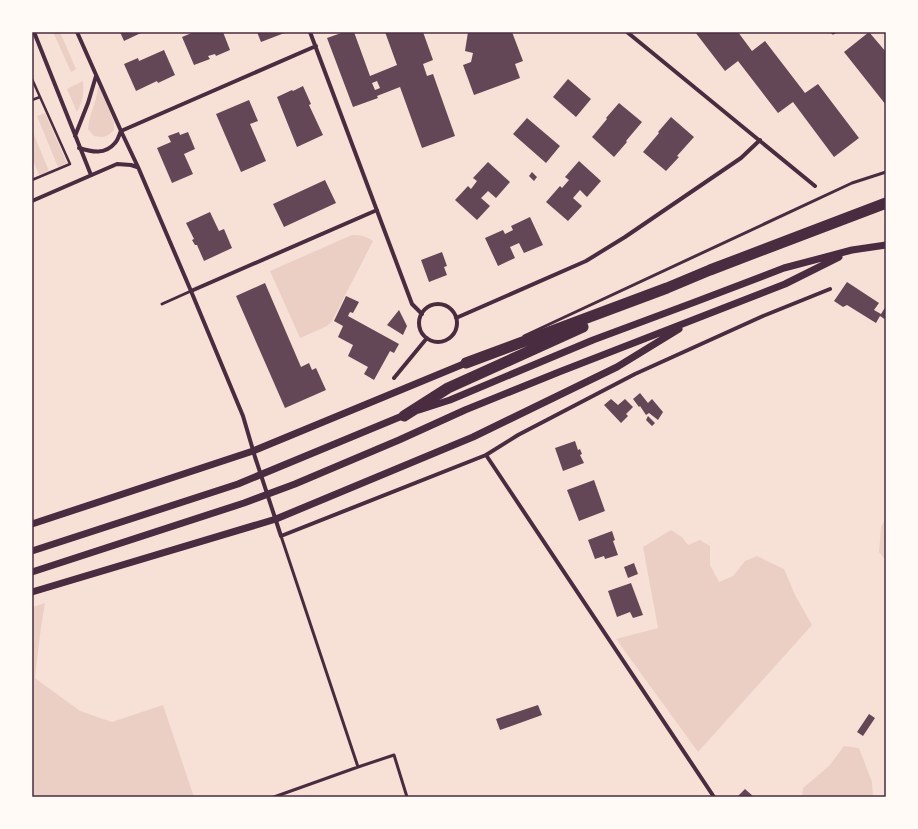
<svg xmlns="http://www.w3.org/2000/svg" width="918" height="829" viewBox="0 0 918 829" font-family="'PT Sans Narrow',sans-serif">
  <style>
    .green { fill: #ebcfc5 }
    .building { fill: #644757; fill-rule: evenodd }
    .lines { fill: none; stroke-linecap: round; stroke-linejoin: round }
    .path { stroke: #4a2c40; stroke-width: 2.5 }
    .service { stroke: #4a2c40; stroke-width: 3 }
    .minor { stroke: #4a2c40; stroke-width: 4 }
    .tertiary { stroke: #4a2c40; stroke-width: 7 }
    .trunk { stroke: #4a2c40; stroke-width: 11 }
    .neatline { fill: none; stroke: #4a2c40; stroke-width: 1.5 }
  </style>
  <rect width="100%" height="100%" fill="#f7e1d7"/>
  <path class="green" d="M53,32h7l16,37 -5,3z
    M83,81c1,12 0,21 -6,31l-10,-23z
    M98,87h2l14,35v8c-7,7 -10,8 -20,6l-6,-7c1,-15 9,-27 10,-42z
    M45,113l22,50 -9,4 -21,-51z
    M32,130l17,41 -10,4 -7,-17z
    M352,235c9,0 14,1 21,6l-41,80 -5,5 -27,12 -30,-67z
    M886,517v44l-7,-9 2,-25z
    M671,530l11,7 6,8 12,-5 10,6v19l9,17 14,-6 12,-15 12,-5 27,13 11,26 17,30 -114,127 -82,-113 42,-11 -15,-81z
    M45,603l-4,24 -6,51 45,33 32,11 51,-17 31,92h-162v-190z
    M844,746l15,2 13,34 1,15h-71l1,-9 26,-22z"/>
  <path class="building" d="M120,32h23l-19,9z
    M194,32h29l7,18 -14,6 -1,-2 -7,2 2,3 -16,6 -12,-28z
    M257,32h30l-26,10z
    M344,32h10l16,44 27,-11 -12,-33h38l10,28 -10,4 4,12 6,-2 22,62 -33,12 -22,-61 -23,9 1,2 -25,9 -26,-69zM377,81l3,7 -5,2 -3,-7z
    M468,32h44l11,29 -8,3 5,14 -46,17 -11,-30 8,-3 2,-9 -8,-2z
    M695,32h43l14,19 13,-10 40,52 13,-9 41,54 -25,19 -41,-55 -15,11 -40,-52 -13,10z
    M869,32l17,20v53l-42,-53z
    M164,50l11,25 -17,8 -1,-2 -21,10 -12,-27 14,-6 1,3z
    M568,79l23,20 -15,18 -23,-20z
    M303,86l8,18 -2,1 14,30 -26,12 -20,-50 15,-7 1,1z
    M249,100l9,21 -8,3 16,37 -25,11 -25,-58z
    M619,103l23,19 -16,19 1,1 -13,15 -22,-20 15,-18 -1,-1z
    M671,117l23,20 -17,19 2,1 -13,14 -23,-19 16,-19 -1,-1z
    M527,118l33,28 -14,17 -33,-29z
    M179,132l1,3 8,-3 7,17 -11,5 9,20 -21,9 -15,-35 14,-6 -3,-6z
    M579,161l22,20 -14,16 -7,-7 -7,8 9,8 -14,15 -22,-19 14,-16 2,2 7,-8 -4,-3z
    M488,162l22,20 -14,16 -8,-7 -7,7 9,8 -13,14 -22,-20 13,-14 3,3 6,-8 -4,-3z
    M532,172l5,5 -3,4 -5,-5z
    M325,180l11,23 -52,24 -11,-23z
    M210,212l9,19 5,-2 8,19 -28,13 -7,-16h-2l-3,-5 2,-1 -8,-16z
    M530,217l13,28 -19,8 -5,-10 -9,4 5,11 -17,8 -13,-28 18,-8 2,4 8,-4 -2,-4z
    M442,252l5,14 -3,1 3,8 -18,7 -8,-22z
    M847,282l32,21 -5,7 7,4 5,-8v14l-6,-4 -4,7 -29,-18 -4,2 -9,-6z
    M265,283l36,84 8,-4 3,7 4,-2 10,22 -41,18 -49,-112z
    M346,296l13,6 -6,11 -3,-1 -2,4 51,28 -5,9 -4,-2 -16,29 -10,-6 4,-7 -20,-11 5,-11 -15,-8 5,-11 -9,-5z
    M399,310l8,16 -4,9 -16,-10z
    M640,393l8,10 4,-4 11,13 -5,8 -9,-7 -3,2 -6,-9 -1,1 -6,-8z
    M611,399l7,6 7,-6 8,8 -7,7 2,2 -7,7 -17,-18z
    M648,416l7,7 -3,3 -6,-6z
    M575,441l3,9 2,-1 2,5 -2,1 4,8 -21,8 -8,-23z
    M594,480l11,31 -26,10 -12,-31z
    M612,531l3,9 -2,1 5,14 -13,4 -1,-3 -9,3 -7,-19z
    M634,563l4,11 -10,4 -4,-11z
    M631,583l12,32 -10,3 -3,-6 -13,5 -9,-26z
    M538,705l4,10 -42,15 -4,-11z
    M869,714l6,4 -12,18 -6,-4z
    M745,789l9,8h-17z"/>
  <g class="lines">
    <path class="path" d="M32,79l38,85 -38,16
      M32,100l8,-3"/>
    <path class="service" d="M832,32l1,1 2,-1
      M162,304l29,-13
      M524,336l328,-153 34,-11
      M358,767l36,-12 13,42
      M274,797l84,-30 -77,-231"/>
    <path class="minor" d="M34,32l57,143
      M77,32l44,99 17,36 53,124 52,125 12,41 26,79 205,-81 32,-20 117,-61 128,-58 67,-27
      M310,32l102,272 10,10
      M627,32l188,154
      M75,136l13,-33 8,-27
      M79,148c13,4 26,7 36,-5 3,-3 4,-8 6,-12l195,-85
      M32,201l85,-37 14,1 6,2
      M191,291l186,-81
      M419 323a19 19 0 1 1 38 0a19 19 0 1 1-38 0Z
      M456,318l130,-57 39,-24 116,-79 19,-18
      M394,378l33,-40
      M486,455l228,342"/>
    <path class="tertiary" d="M419,410l31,-10 143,-60 102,-38 89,-34 68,-18 34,-5
      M32,524l221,-73 213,-88
      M32,551l206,-67 169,-70
      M32,572l212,-69 51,-19 104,-44 66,-30 94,-38 226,-88 54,-27
      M32,592l244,-73 197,-82 144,-70 62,-38"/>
    <path class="trunk" d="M466,363l201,-75 43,-18 176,-67
      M404,416l44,-28 135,-61"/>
  </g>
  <rect width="918" height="829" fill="none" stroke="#fffaf5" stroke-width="66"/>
  <rect x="33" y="33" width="852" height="763" class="neatline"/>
</svg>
